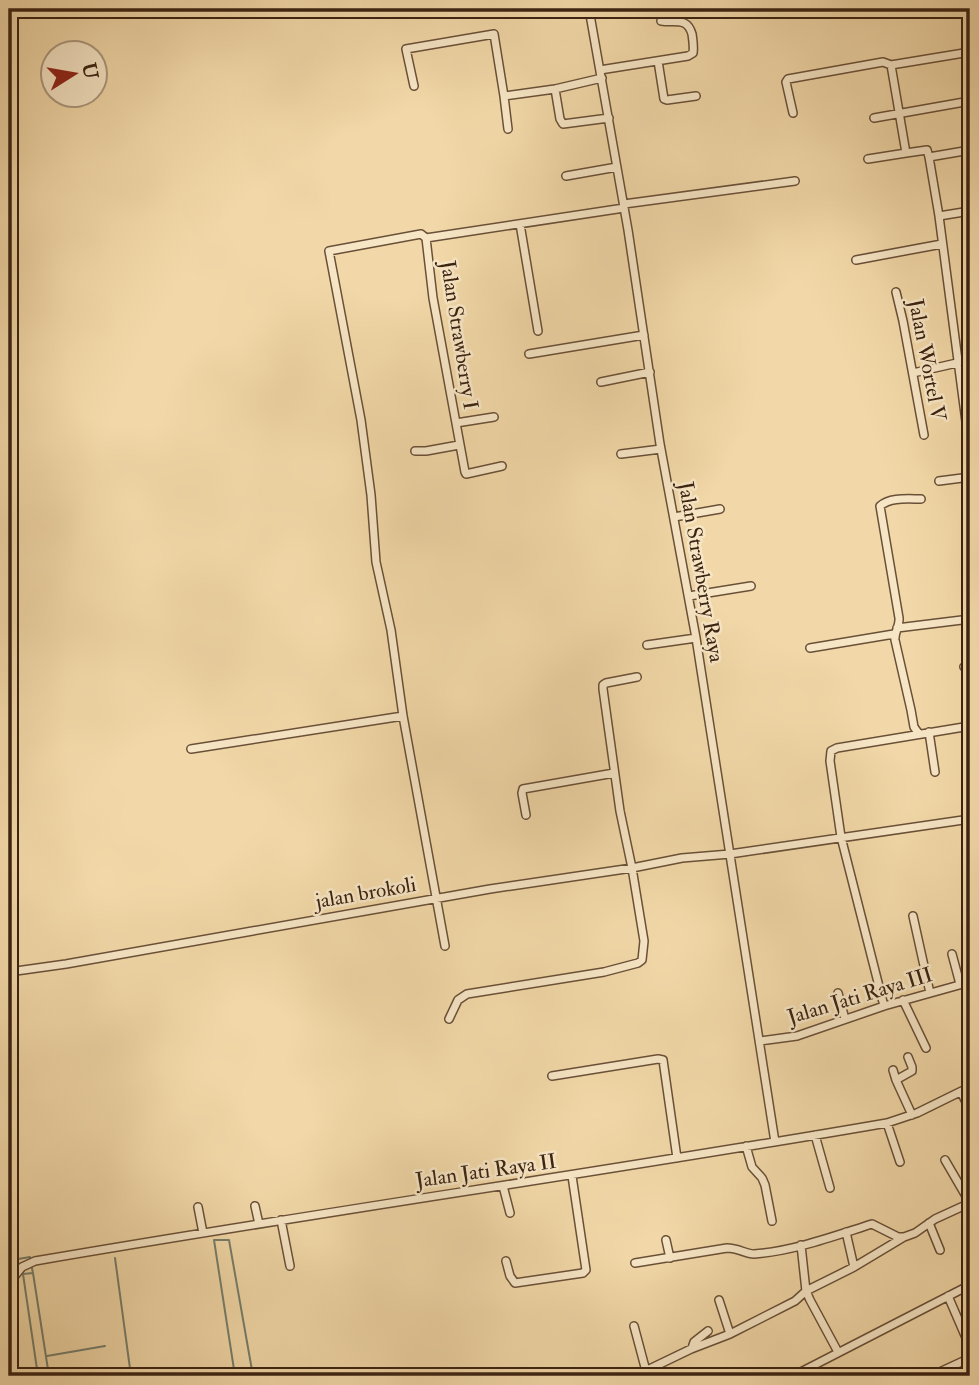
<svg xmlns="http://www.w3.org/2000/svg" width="979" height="1385" viewBox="0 0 979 1385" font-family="'IM FELL Double Pica',serif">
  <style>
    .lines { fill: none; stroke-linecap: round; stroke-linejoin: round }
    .stream { stroke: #757e6d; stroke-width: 2 }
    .street-casing { stroke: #695038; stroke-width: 10 }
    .street { stroke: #f7e6c6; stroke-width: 7 }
    .labels { text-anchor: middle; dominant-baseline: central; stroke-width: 5; stroke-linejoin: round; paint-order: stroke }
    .street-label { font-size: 21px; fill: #3b2312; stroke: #f7e6c6 }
  </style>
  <rect width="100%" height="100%" fill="#f2d8a8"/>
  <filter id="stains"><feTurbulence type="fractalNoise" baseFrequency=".00286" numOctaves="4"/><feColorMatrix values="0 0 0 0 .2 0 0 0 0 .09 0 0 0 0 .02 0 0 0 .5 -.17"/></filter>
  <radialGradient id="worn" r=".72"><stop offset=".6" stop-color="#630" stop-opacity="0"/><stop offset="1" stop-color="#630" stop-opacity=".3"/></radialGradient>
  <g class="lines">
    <path class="stream" d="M115,1258l16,118
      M31,1264l2,9 -10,1 15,102
      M9,1268l9,-9 12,-2v2
      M33,1273l16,103
      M47,1356l58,-10
      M9,1364l3,12
      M235,1376l-21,-136h15l24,136"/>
    <g class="street-casing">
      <path id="street" d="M589,9l39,221 32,214 36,194 79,504
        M824,9v3
        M970,52l-79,13 15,88 21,-3 2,7 41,-7
        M658,61l6,38 3,1 29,-4
        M600,70l88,-14 5,-3c1,-7 0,-12 -1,-19 -5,-17 -16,-11 -31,-13
        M414,86l-8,-37 88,-15 10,62 4,33
        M555,89l5,30 3,5 46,-6
        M504,96l51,-7 47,-11
        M793,113l-7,-31 2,-3 95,-17 8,3
        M874,118l96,-17
        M929,157l10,59 31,236
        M868,159l38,-6
        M566,176l51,-9
        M624,204l171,-23
        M939,216l31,-5
        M520,224l18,107
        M426,238l-5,-4 -92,17 32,169 10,75 5,67 15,68 12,86 42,230
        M856,260l86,-16
        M896,292l7,29 21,114
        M529,354l115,-19
        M913,373l57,-13
        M601,382l49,-10
        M456,423l38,-6
        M415,451h11l33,-6
        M621,454l40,-5
        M502,466l-36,8 -1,-2 -32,-174 -7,-60 198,-30
        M939,481l31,-4
        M674,517l46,-8
        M689,596l62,-10
        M897,628l73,-9
        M647,645l49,-7
        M810,648l84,-14
        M964,667l6,-1
        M929,732l6,40
        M919,734l-5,-7 -3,-17 -16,-70c-1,-8 5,-14 4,-22l-19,-112c10,-9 28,-7 41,-7
        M191,749l212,-33
        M526,815l-4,-22 1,-4 91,-16
        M913,916l17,77
        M952,954l8,30
        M9,972l57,-8 424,-75 142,-21 50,-10 48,-4 240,-35
        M838,993l7,26
        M903,1000l23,48
        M884,1006l-43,-169 -11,-76 1,-10 6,-3 133,-22
        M449,1019l9,-19 9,-6 137,-22 34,-9 4,-3 2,-19 -12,-73 -12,-57 -17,-122v-4l3,-2 31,-6
        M760,1041l37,-5 87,-30 86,-24
        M908,1057l4,10v4l-16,9 16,35
        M893,1070l3,10
        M552,1076l106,-17 5,1 14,98
        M961,1092l9,18
        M887,1123l13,39
        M815,1135l15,53
        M746,1146l6,21 10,11 3,7 7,36
        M945,1160l25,43
        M503,1186l7,27
        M255,1206l4,18
        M198,1207l5,26
        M281,1220l9,46
        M929,1223l11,27
        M666,1240l4,18
        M801,1245l5,46 4,9 28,52
        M506,1261l4,15 5,7 68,-10 3,-3 -14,-94
        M635,1263l92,-15c12,0 18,6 27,6 40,-3 80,-18 118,-30l26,13h6l11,-4 20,-14 35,-16
        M854,1267l50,-30
        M9,1283l13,-16 13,-6c284,-49 569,-89 852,-138l30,-10 53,-26
        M948,1296l22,51
        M719,1300l11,34
        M634,1326l12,45
        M692,1348l2,-6 14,-11
        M635,1376l56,-27 39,-15 65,-33 11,-10 48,-24 -8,-35
        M793,1376l177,-91
        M931,1376l39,-18"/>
    </g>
    <use href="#street" class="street"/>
  </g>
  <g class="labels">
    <g class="street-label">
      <text transform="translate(459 335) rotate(81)">Jalan Strawberry I</text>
      <text transform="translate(927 360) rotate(79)">Jalan Wortel V</text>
      <text transform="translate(701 572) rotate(80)">Jalan Strawberry Raya</text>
      <text transform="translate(366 893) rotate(-10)">jalan brokoli</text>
      <text transform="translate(860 996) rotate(-17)">Jalan Jati Raya III</text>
      <text transform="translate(486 1171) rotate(-8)">Jalan Jati Raya II</text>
    </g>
  </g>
  <rect width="979" height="1385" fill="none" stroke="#f2d8a8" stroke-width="35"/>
  <rect x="10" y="10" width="958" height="1364" fill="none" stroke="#3b2312" stroke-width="3.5"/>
  <rect x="18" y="18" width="944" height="1350" fill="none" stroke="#3b2312" stroke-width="2"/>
  <g transform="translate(74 74) rotate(79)"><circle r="33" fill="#f7e6c6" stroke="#ac987e" stroke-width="2"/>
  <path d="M0-5L12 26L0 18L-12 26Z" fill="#8f2418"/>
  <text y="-10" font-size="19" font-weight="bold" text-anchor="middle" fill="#3b2312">U</text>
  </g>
  <rect width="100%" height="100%" filter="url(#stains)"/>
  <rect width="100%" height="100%" fill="url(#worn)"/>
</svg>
